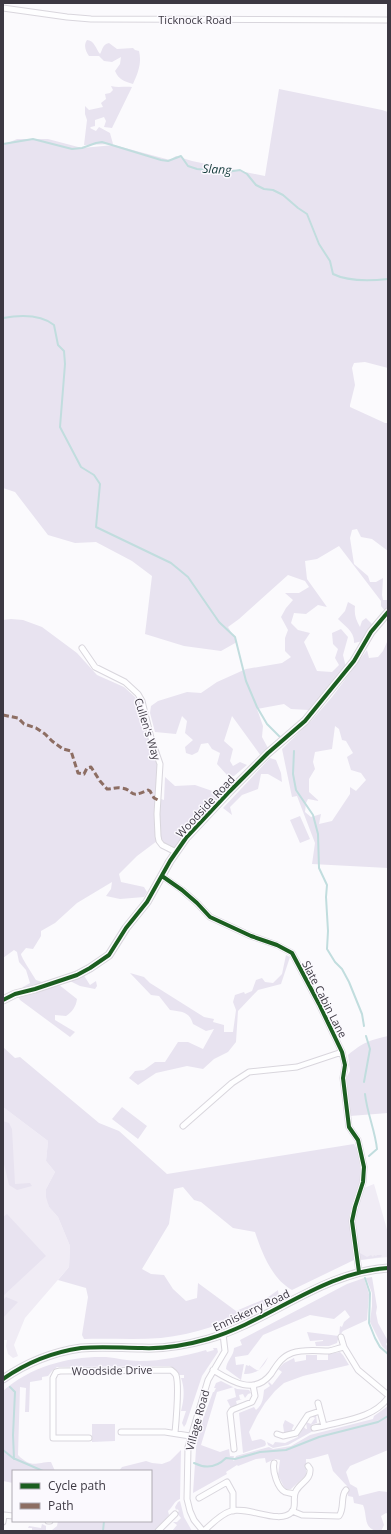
<svg xmlns="http://www.w3.org/2000/svg" width="391" height="1534" viewBox="0 0 391 1534" font-family="'Open Sans',sans-serif">
  <style>
    .built { fill: #f0ecf5 }
    .green { fill: #e8e3f0; fill-rule: evenodd }
    .lines { fill: none; stroke-linecap: round; stroke-linejoin: round }
    .stream { stroke: #c1ddde; stroke-width: 2 }
    .street-casing { stroke: #d9d6dd; stroke-width: 7 }
    .secondary-casing { stroke: #d9d6dd; stroke-width: 9 }
    .street { stroke: #fefeff; stroke-width: 5 }
    .secondary { stroke: #fefeff; stroke-width: 7 }
    .quiet { stroke: #8d6e63; stroke-width: 3; stroke-dasharray: 6 3; stroke-linecap: butt }
    .cycleway-casing { stroke: #fbf9fe; stroke-width: 6 }
    .cycleway { stroke: #1b5e20; stroke-width: 4 }
    .labels { text-anchor: middle; dominant-baseline: central; stroke-width: 3; stroke-linejoin: round; paint-order: stroke }
    .street-label { font-size: 11px; fill: #3c3842; stroke: #fbf9fe }
    .water-label { font-size: 12px; font-style: italic; fill: #143b3b; stroke: #fbf9fe }
  </style>
  <rect width="100%" height="100%" fill="#fbfafd"/>
  <path class="built" d="M3,1107l45,34 -2,20 9,11 -9,17 3,18 9,10 12,29 -1,21 -44,51 -11,27 4,11 -5,2 -5,-4 -2,-8 1,-6h-4z
    M374,1184l14,49v24l-28,3 -1,-3 -4,-37v-8l9,-24z"/>
  <path class="green" d="M87,40c7,0 9,9 13,14 3,-5 2,-9 9,-11l8,6 16,-1 2,2 4,1c3,12 -1,22 -6,33 -9,-3 -14,-4 -18,-13l5,-7 1,-7 -9,5 -8,-1 -5,-5h-10c-3,-5 -6,-10 -2,-16z
    M111,86c7,2 14,0 21,1l-20,41 -8,-1 2,-6 -2,-4 -9,3v6l-4,1 -1,1 6,3 3,-4 11,6 3,11 -29,1 3,-25 -2,-6v-8l4,4 14,-3 -2,-4 5,-4 -1,-5 5,-1 3,-3z
    M279,89l103,21 6,2v256l-23,-6 -11,1 -2,5 3,17 -5,20v2l35,16h3v128l-16,-12 -11,-2 -4,-8 -5,1 -2,8 4,26 14,12 2,6h6l7,-4 -1,17 1,5h5v8l-3,3 -4,-5v-5l-42,-55 -22,13 -12,2 2,18 20,28 -9,-2 -12,9 -12,-1 -3,10 7,7 12,3 -6,9 13,29 15,1 7,-7 -4,-7 3,-9 -5,-5 -1,-11 9,-4 7,8 -5,18 3,12 -8,13 -29,30 -18,-1 -7,-5 -27,5 6,17 -1,11 7,13 -8,6 -29,-40 -8,25 9,8 -3,12 3,5 7,-4 7,3 -13,11 -7,-1 -10,-11 3,-11 -8,-4 -4,-6 -7,1 -3,8 -6,3 -6,-2 -1,-6 8,-7 -8,-7 2,-12 -5,-5 -6,18 -21,-2 -5,-19 1,-7 7,-5 29,-9 14,1 16,-11 29,-13 36,-6 9,-6 -6,-6v-13l3,-8 -7,-13 5,-9 7,-8 -8,-7h14l10,-6 -4,-6 -17,-6 -49,44 -11,8 9,15 -16,9 -37,-5 -39,-12 7,-58 -20,-15 -36,-19 -21,1 -27,-8 -33,-43 -12,-4v-343l14,-6h31l34,9 32,-3 56,15 6,-4 16,5 73,15z
    M348,602l7,4c-1,9 1,14 5,21l2,-6 4,-3 7,7 -10,16 -9,2c1,-11 -9,-17 -16,-24l7,-8z
    M11,619l12,1 19,7 35,26 20,22 27,12 11,10 3,5 8,30 11,30 2,15 -4,29 2,35 -20,15 -18,18 2,8 23,5 3,5 -3,5 -24,2 -14,-3 5,-7 1,-7 -35,21 -22,20 -14,8v5l-8,13 -7,-1 -5,6c0,3 12,21 15,26l6,2 -3,3 -17,4 1,-2 7,-4 -4,-13 -7,-8 -2,-10 -3,-2 -11,8v-338z
    M387,642l1,226 -76,-4 3,-21 -18,-47 -5,1 -10,-48 30,-29 20,-23 35,-47 2,8 9,-1 5,-6zM335,726l4,3 3,11 4,1 7,12 -6,4 4,13 10,3 5,7 -10,11 -6,-4v7l-18,27 -13,3 2,-10 -10,3 -6,-5 1,-9 2,-4 11,2 -10,-9v-13l6,-10 -2,-7 2,-10 17,-3z
    M270,758l6,2 5,13 1,9 -14,-8h-7l-3,15 -16,6 -12,12 2,8 -9,-7z
    M165,777l10,9 20,-1 26,9 -46,54 -10,-3 -4,-5 -2,-36 2,-5 3,1z
    M300,816l10,23 -10,4 -10,-23z
    M286,955l4,2 -9,27 -23,6 -20,21 -2,31 -8,10 -14,7 -11,10 -16,-3 -31,7 -18,12 -9,-7 6,-7 9,-1 11,-8h10l13,-20h10l15,7 11,-20 -8,2 -13,-7c-4,-13 -11,-12 -23,-14l-11,-14 -8,-1 -21,-22 14,4 6,6 54,34 10,2 -1,3 11,3v7h9l3,-22 -3,-8 2,-7 9,-3 1,2 7,-3 4,-11 6,-2 3,4 8,1 9,-9z
    M83,974l7,11 6,-4 1,5 -2,3 -15,-3 -12,-6z
    M58,984l19,15c-1,8 -5,13 -11,17l-11,-1v5l20,12 -5,5 -50,-37 -2,-4z
    M388,1036v77l-38,3 -4,-38 4,-7 -2,-16c14,-12 22,-15 40,-19z
    M3,1047l12,11 5,-1 79,66 20,8 48,43 187,-30 5,9 2,26 -9,25 -3,14 5,42 -62,30c-20,-11 -30,-37 -37,-58l-22,-4 -32,-26 -7,-2 -11,-13 -9,2 -5,35 -27,45 9,5 13,1 9,14 13,12 11,-3 1,-15 38,28 31,-13 11,-8 1,8c-38,20 -76,35 -118,40 -26,2 -52,0 -77,1l-2,-4 6,-38 -2,-9 -28,-8 11,-13 1,-21 -12,-29 -9,-10 -3,-10v-8l9,-17 -9,-11 2,-20 -45,-34z
    M122,1107l25,19 -9,13 -26,-20z
    M3,1121l6,2 3,6 3,55 15,-1 2,3 -15,4 -8,-5 -6,-25z
    M7,1214l39,42 -43,40v-79z
    M360,1253l7,4 4,-2 2,2 1,-2 2,1 1,-1h5l-1,2 -21,3 -2,-5z
    M372,1277l5,30 -1,6 2,10 10,18 -2,3 2,4v4l-6,-6 -12,-24 2,-16v-13l-6,-15z
    M364,1278l5,16 -2,26 -24,11 -4,5 1,-10 2,1 2,-5 6,-5 -5,-7 -11,9 -24,-4 -47,20 -15,20 -13,2 1,8 8,-1 -3,16 -15,-11c0,-8 8,-13 8,-21l8,-3 -2,-5 107,-56z
    M6,1297l12,5 -15,16v-18z
    M307,1332l32,4 -2,7 -8,3h-13l-1,-4 8,-1v-1l-13,1z
    M213,1348h4l1,4 -16,24 -16,48 -2,3 -2,-4 4,-12h-5c3,-11 4,-23 0,-33h3v-3h-5l-3,-5 -6,-4 -113,1 -5,4 -4,5 -6,1v3l-12,2 -1,30h-4l1,-24 -6,-1 -2,68c14,14 18,7 33,7l4,9h-42v12l-10,-2v-90c28,-25 67,-35 103,-34 11,1 22,4 34,4 22,0 45,-5 66,-11l1,2 7,-2z
    M340,1352l3,3 6,10 -46,11 -19,7 -9,8 -10,12 -8,13 -8,16 3,9 9,-2 4,2 1,3 -1,2 -22,7 -4,-40 15,-6 2,3c7,-6 7,-12 8,-20l6,-4 -2,-3 1,-1 3,3 10,-13 -4,-3 6,-6 10,-5 1,4 11,-2v-5h11v5h11v-6z
    M268,1357c-4,10 -12,18 -24,17l2,-9 3,1v-1l9,6z
    M221,1381l16,8 12,1 2,3 -3,1 -3,4 -2,-4 -4,1 1,4h2l-6,2 1,4 -6,3 -4,-8 9,-3 -2,-10 -17,5 -16,53 19,7 9,-3 1,7h4l-1,4 1,1 2,-5 33,-9 4,2 18,-3 19,-11 63,-16 1,-3 14,-10v44l-38,16 -4,6 4,12 7,4 2,8 20,-5 9,1v22l-2,-1 -5,3 3,9 -3,6c-19,0 -13,-15 -18,-26l-9,-2 -1,-6 -5,-1 -1,-10 -14,-15 -5,-17 -18,5h-4v16l-15,14h-6l-7,-14 2,-15 -5,-1 -9,4 -1,-5 -9,1 -18,7 -1,-1 -11,7 1,2 -34,19 4,-58 16,-43h1l2,-4h-2l2,-5z
    M316,1415l1,8 -6,2 2,6 -25,14 -15,3 -5,-3 -1,-3 6,3 2,-3 10,1 13,-6v-2l5,-9 3,3h1l-1,-7 5,2 4,-6 -4,-2z
    M285,1420l9,5 -2,4 1,4 -9,-1 -1,-7z
    M92,1424h23v17l-23,1z
    M181,1450l-1,49c-6,2 -7,8 -12,12l1,4 -13,16h-124v-3h-4l1,-2 12,2 1,-4 4,2v4h6l5,-4 1,-5h93v-50h-32l3,-4 24,-6 6,2 10,1 8,-3z
    M180,1501l4,16 8,14h-20l5,-6 -4,-3h4l4,-4 -4,-5 2,-2 -2,-2 -1,1 -1,-3 3,-5z"/>
  <g class="lines">
    <path class="stream" d="M3,144l30,-5 39,10 10,-1 14,-5 6,-1 59,18 7,1 13,-5 7,10 9,3 29,3 14,-2 7,4 9,11 8,4 9,1 10,5 15,13 9,6 12,30 11,17 3,13c16,8 37,7 55,5
      M3,318c17,-3 37,-4 51,7l4,20 6,6 1,13 -5,63 21,40 13,8 6,9 -4,43 75,36 17,14 31,45 16,15 11,44 11,26 10,17 15,15
      M294,751l-1,23 3,16 17,25 5,19 1,34 8,17 -1,12 2,34 -1,18 8,13 7,7 7,13 13,32 2,12
      M364,1082l6,-33 -4,-13
      M365,1094c2,19 10,36 12,55l-8,7
      M365,1278l5,15 -1,30 6,15 5,9 8,7
      M10,1387l5,5 -2,43 1,24
      M3,1450l10,8 30,13
      M194,1463c12,6 22,5 32,-5l9,1 25,-7 26,-2 33,-13 59,-15 10,-6
      M103,1531l1,-10"/>
    <g class="street-casing">
      <path id="street" d="M3,8l64,9 24,2 297,1
        M82,648l13,19 30,15 13,12 4,7 9,37 9,26 -3,50 1,22 1,5 3,4 14,7
        M162,876l20,14 15,13 13,14 41,19 26,9 15,8 27,51 23,48 3,13 -2,13 6,49 9,13 6,27 -1,15 -8,25 -3,14 7,51
        M183,1126l49,-43 17,-11 48,-5 45,-15
        M341,1337l3,10
        M213,1370c18,11 41,26 58,4 6,-9 10,-17 21,-21 12,-4 25,-2 37,-2 5,-1 10,-3 15,-4l14,23 30,25
        M318,1403l6,23c22,-6 49,-8 64,-28
        M314,1428l10,-2
        M121,1432h44l25,4
        M277,1434l6,2 13,-3 12,-18 12,-4
        M89,1438h-36v-60l3,-6 4,-1 111,-1c3,2 3,2 5,5 3,9 0,47 -1,58
        M234,1449l-4,-36 2,-3 20,-8 3,-6 -2,-11
        M274,1463c-2,8 4,26 11,29 3,1 7,1 9,2
        M199,1498l28,-16 6,11v18
        M292,1511l10,4 37,1c6,-8 1,-20 7,-26
        M48,1521h2
        M3,1522l1,-7 9,1
        M158,1531l17,-17
        M203,1531l-9,-11 -4,-9 -3,-12 1,-52 20,-67 17,-29 -2,-17
        M204,1531c7,-7 17,-17 27,-20 17,-5 48,14 61,1 5,-6 0,-15 4,-21 5,-9 15,-11 14,-22l-2,-3"/>
    </g>
    <g class="secondary-casing">
      <path id="secondary" d="M3,1000l12,-6 20,-5 42,-14 13,-7 19,-13 17,-27 21,-26 23,-41 16,-23 44,-47 38,-38 37,-32 49,-60 17,-29 17,-20
        M3,1379c23,-16 50,-27 78,-31 21,-2 41,0 61,0 22,1 45,-3 66,-9 62,-18 114,-67 180,-71"/>
    </g>
    <use href="#street" class="street"/>
    <use href="#secondary" class="secondary"/>
    <path class="quiet" d="M3,715l15,3 6,6 12,4 9,6 7,7 11,8 8,2 7,22 6,1 3,-6 4,-1 9,14 7,8c5,0 9,-2 14,-1 14,1 6,12 27,2l2,1 4,7 4,2"/>
    <g class="cycleway-casing">
      <path id="cycleway" d="M162,876l20,14 15,13 13,14 41,19 26,9 15,8 27,51 23,48 3,13 -2,13 6,49 9,13 6,27 -1,15 -8,25 -3,14 7,51
        M3,1000l12,-6 20,-5 42,-14 13,-7 19,-13 17,-27 21,-26 23,-41 16,-23 44,-47 38,-38 37,-32 49,-60 17,-29 17,-20
        M3,1379c23,-16 50,-27 78,-31 21,-2 41,0 61,0 22,1 45,-3 66,-9 62,-18 114,-67 180,-71"/>
    </g>
    <use href="#cycleway" class="cycleway"/>
  </g>
  <g class="labels">
    <g class="street-label">
      <text x="195" y="19">Ticknock Road</text>
      <text transform="translate(148 729) rotate(73)">Cullen's Way</text>
      <text transform="translate(205 806) rotate(-47)">Woodside Road</text>
      <text transform="translate(325 999) rotate(63)">Slate Cabin Lane</text>
      <text transform="translate(251 1310) rotate(-25)">Enniskerry Road</text>
      <text transform="translate(112 1370) rotate(-1)">Woodside Drive</text>
      <text transform="translate(197 1420) rotate(-75)">Village Road</text>
    </g>
    <g class="water-label">
      <text transform="translate(217 169) rotate(3)">Slang</text>
    </g>
  </g>
  <rect width="391" height="1534" fill="none" stroke="#3c3842" stroke-width="8"/>
  <rect x="12" y="1470" width="140" height="52" fill="#fbf9fe" stroke="#afacb3"/>
  <rect x="20" y="1483" width="20" height="6" fill="#1b5e20" stroke="#afacb3"/>
  <text x="48" y="1490" font-size="12" fill="#3c3842">Cycle path</text>
  <rect x="20" y="1503" width="20" height="6" fill="#8d6e63" stroke="#afacb3"/>
  <text x="48" y="1510" font-size="12" fill="#3c3842">Path</text>
</svg>
